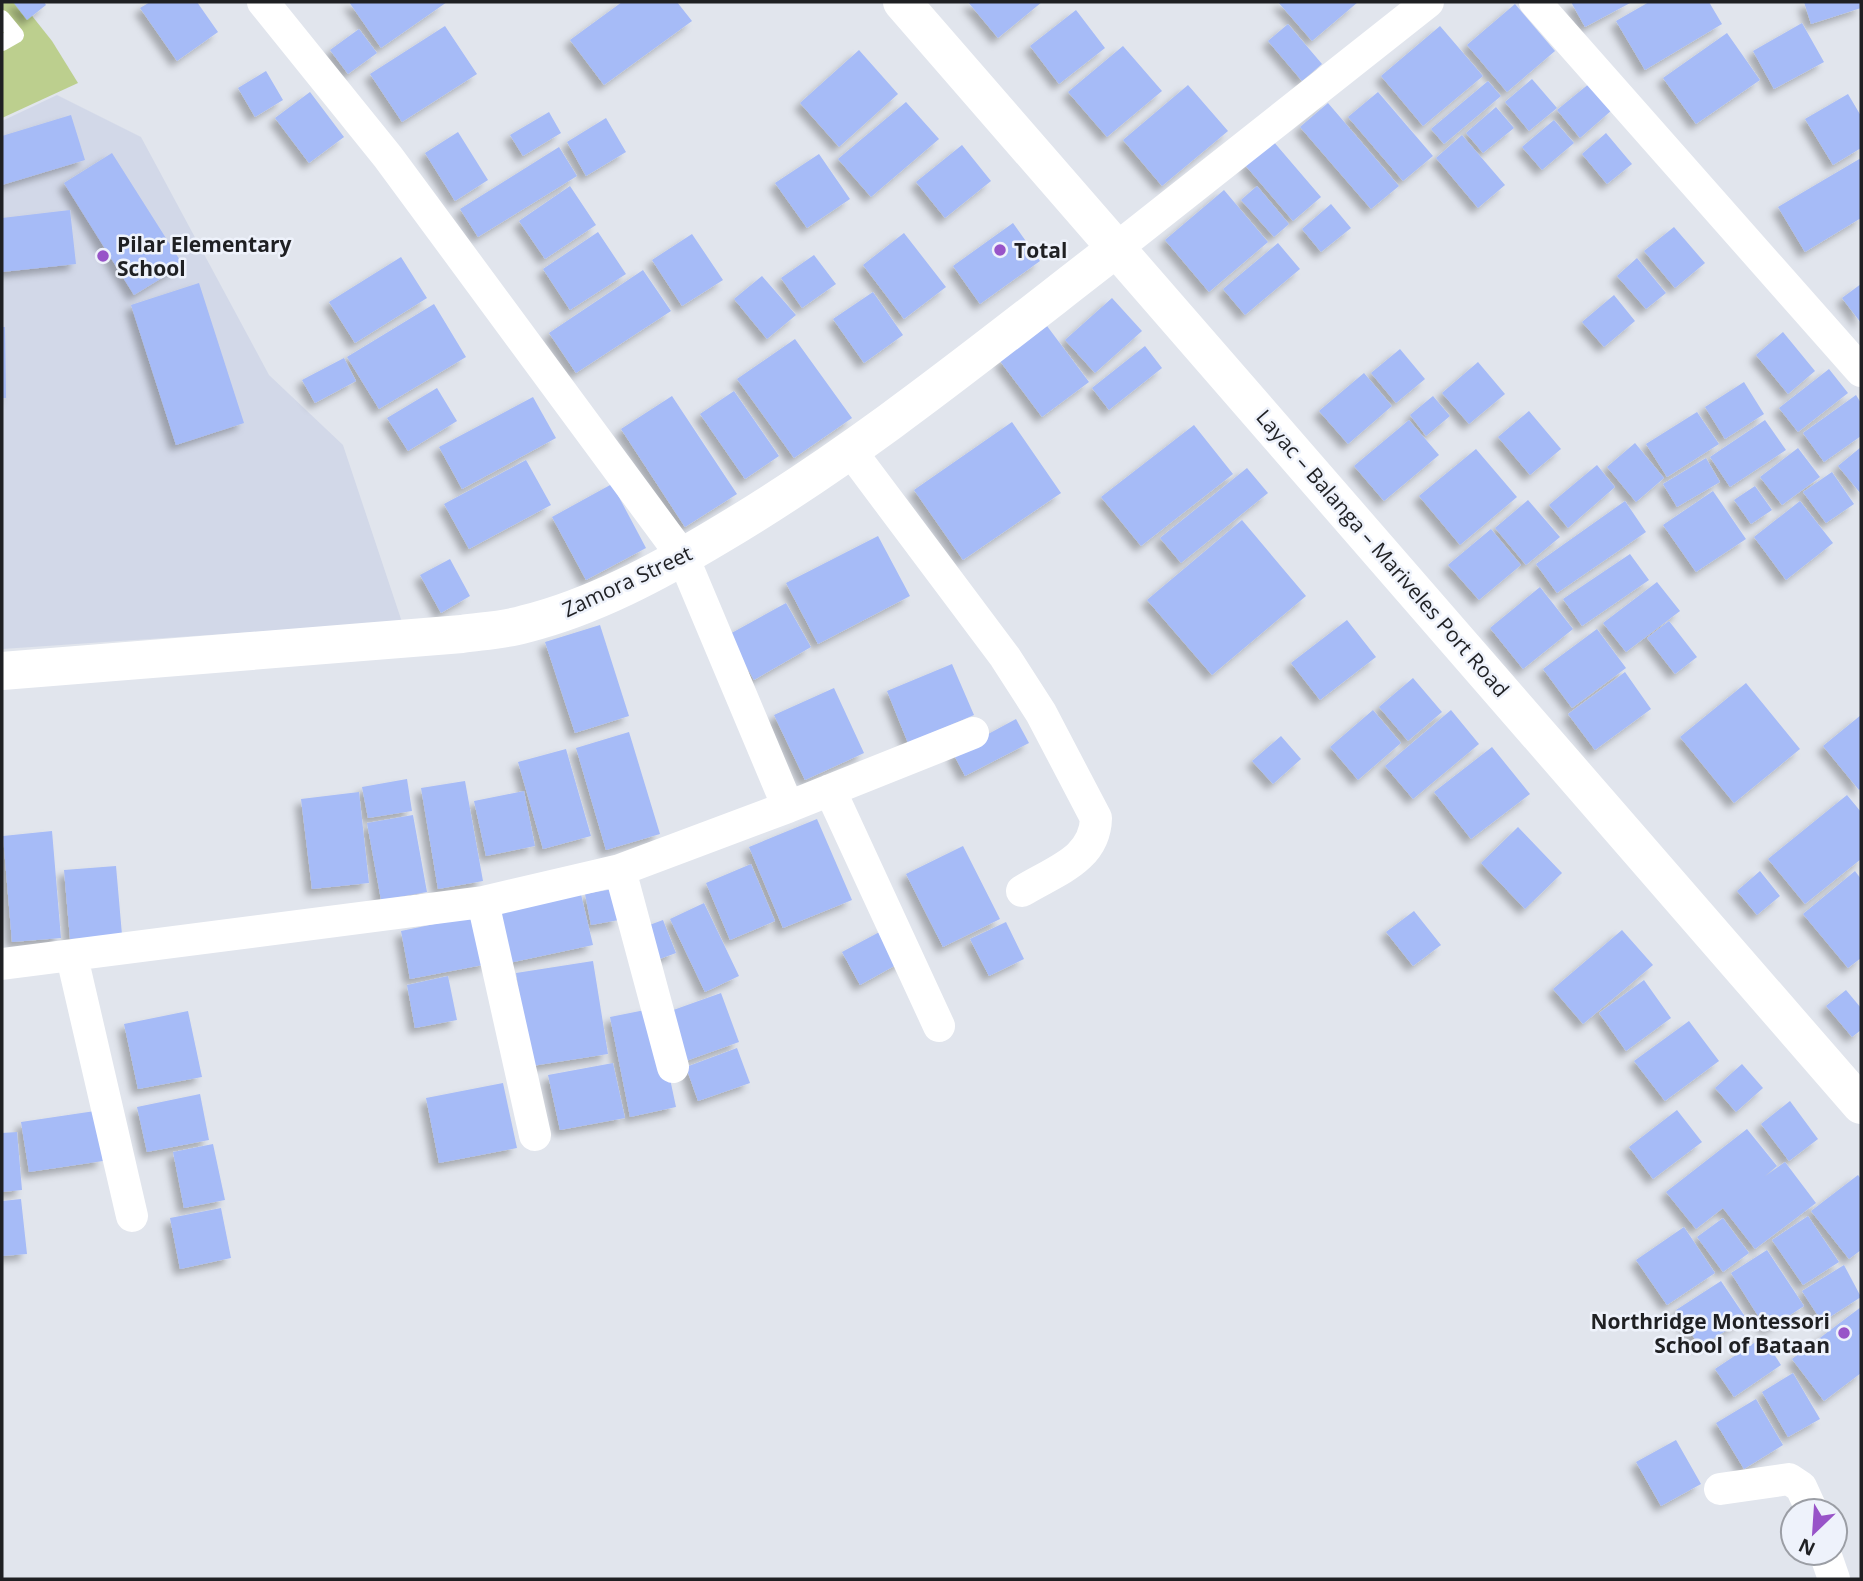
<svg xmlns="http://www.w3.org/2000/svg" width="1863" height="1581" viewBox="0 0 1863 1581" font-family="'Open Sans',sans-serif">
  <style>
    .built { fill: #d2d8e8 }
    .green { fill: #bccf8e }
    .building { fill: #a6bbf7; filter: url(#shadow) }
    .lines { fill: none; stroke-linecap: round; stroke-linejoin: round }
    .lane { stroke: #fff; stroke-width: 16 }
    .street { stroke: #fff; stroke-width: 32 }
    .secondary { stroke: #fff; stroke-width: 38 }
    .poi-dot { fill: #9854c8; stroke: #eef2fb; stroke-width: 2.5 }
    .labels { text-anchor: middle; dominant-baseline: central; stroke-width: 5; stroke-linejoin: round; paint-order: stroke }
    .poi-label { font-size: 21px; font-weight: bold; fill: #1f2023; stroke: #eef2fb; text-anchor: start }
    .street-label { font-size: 21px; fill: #1f2023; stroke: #eef2fb }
  </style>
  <defs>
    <filter id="shadow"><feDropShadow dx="-6" dy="6" stdDeviation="3.5" flood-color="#0004"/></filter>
  </defs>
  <rect width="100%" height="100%" fill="#e1e5ed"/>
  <path class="built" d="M57,95l84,42 128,238 74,70 59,177 -400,27v-528z"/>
  <path class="green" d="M2,2h19l31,39 26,42 -76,35z"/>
  <path class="building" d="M13,2h31l2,3 -19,15z
    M150,2h47l21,30 -41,29 -37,-53z
    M349,2h98l-66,46z
    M622,2h55l15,19 -88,64 -34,-45z
    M968,2h74l-44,36z
    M1278,2h80l-46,39z
    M1571,2h61l-47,25z
    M1649,2h60l13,22 -77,46 -29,-49z
    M1804,2h57v6l-50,16z
    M1515,4l40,47 -48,41 -40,-47z
    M1076,10l29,38 -46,36 -29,-38z
    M1802,23l22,39 -50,27 -21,-38z
    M1288,24l34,40 -20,17 -34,-40z
    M445,26l32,48 -75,48 -32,-48z
    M1440,26l43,50 -60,50 -42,-50z
    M359,29l18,24 -29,21 -18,-24z
    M1727,33l33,47 -64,44 -33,-46z
    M1123,46l39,45 -55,46 -39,-45z
    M859,50l39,44 -59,53 -39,-44z
    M266,71l17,29 -28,17 -17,-29z
    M1532,79l25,29 -28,23 -24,-29z
    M1488,81l13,15 -57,48 -13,-15z
    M1590,83l22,27 -32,28 -23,-28z
    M1188,85l40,46 -66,55 -39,-46z
    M310,92l34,45 -35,26 -34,-45z
    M1378,92l55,64 -30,25 -55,-64z
    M1848,94l13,22v32l-28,17 -28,-46z
    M906,102l33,37 -68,58 -33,-38z
    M1328,103l71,83 -28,23 -71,-82z
    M1496,107l18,21 -31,25 -17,-20z
    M549,112l12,21 -38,23 -13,-21z
    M71,115l14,45 -83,25v-49z
    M606,118l20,34 -40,24 -19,-34z
    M1554,120l20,23 -32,27 -20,-23z
    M458,132l30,48 -33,21 -30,-48z
    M1606,133l26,31 -25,20 -25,-30z
    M1462,135l43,50 -27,23 -42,-50z
    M1273,141l48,56 -28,24 -48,-56z
    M962,145l29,36 -46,37 -29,-36z
    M559,147l18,29 -99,61 -18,-28z
    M112,153l71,112 -49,30 -70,-112z
    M819,154l31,45 -43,29 -32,-45z
    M1861,158v60l-56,34 -27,-45z
    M570,186l26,39 -51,34 -26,-38z
    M1257,186l32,38 -15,13 -33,-37z
    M1224,190l44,52 -59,50 -44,-52z
    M1331,204l20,24 -30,24 -19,-23z
    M70,210l6,54 -74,8v-54z
    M1013,223l27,38 -60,43 -27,-38z
    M1674,227l31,36 -30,25 -31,-37z
    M598,232l28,42 -56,36 -27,-41z
    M904,233l42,54 -42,32 -41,-54z
    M692,234l31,46 -41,26 -30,-46z
    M1278,243l22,26 -55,46 -22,-26z
    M814,255l22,29 -34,24 -21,-30z
    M401,257l26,41 -72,45 -26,-41z
    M1637,258l29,35 -20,16 -29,-33z
    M643,270l28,41 -95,62 -27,-40z
    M762,276l34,39 -29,24 -33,-40z
    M199,283l45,140 -68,22 -45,-140z
    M1861,284v39l-19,-25z
    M873,292l30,43 -39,28 -31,-44z
    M1614,295l21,26 -31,26 -22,-25z
    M1112,298l30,33 -47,42 -30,-33z
    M434,304l32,53 -87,52 -32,-52z
    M1047,326l42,56 -47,35 -42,-56z
    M2,327h3l1,71h-4z
    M1783,332l32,39 -27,23 -32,-39z
    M795,339l57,79 -58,40 -57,-79z
    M1145,346l17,22 -53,42 -17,-22z
    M1400,349l25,30 -29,24 -25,-30z
    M344,358l12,23 -41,22 -13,-23z
    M1478,362l27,32 -36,30 -27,-31z
    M1829,369l19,24 -50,39 -19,-24z
    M1364,373l28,33 -44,38 -29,-33z
    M1744,382l20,32 -39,25 -20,-32z
    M437,388l20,33 -49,30 -21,-33z
    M734,391l45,65 -34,23 -45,-65z
    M1856,395l5,8v33l-37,26 -21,-29z
    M672,396l65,98 -52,33 -64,-98z
    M1433,396l17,20 -24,20 -16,-21z
    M533,397l23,41 -94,51 -23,-42z
    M1529,411l32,38 -31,26 -32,-38z
    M1697,412l22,32 -52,33 -21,-33z
    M1409,420l30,35 -55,46 -30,-35z
    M1765,420l21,30 -56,37 -20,-30z
    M1012,422l49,71 -98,67 -49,-70z
    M1194,425l39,49 -92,72 -40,-49z
    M1635,443l29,35 -28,24 -29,-35z
    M1861,447v47l-23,-28z
    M1798,448l22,29 -38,28 -22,-28z
    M1476,449l41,48 -57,48 -41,-49z
    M1706,458l14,24 -43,25 -14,-23z
    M526,460l25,45 -82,44 -25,-45z
    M1597,465l18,22 -47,41 -19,-23z
    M1247,468l21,25 -87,70 -21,-25z
    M1832,472l22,32 -28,19 -23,-31z
    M612,484l34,64 -60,32 -34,-63z
    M1755,486l17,24 -21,14 -17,-24z
    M1713,491l33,48 -50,33 -33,-47z
    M1528,500l32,37 -34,28 -31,-37z
    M1625,501l21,31 -89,61 -21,-29z
    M1800,501l33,42 -47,37 -32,-43z
    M1242,520l64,76 -94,79 -65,-75z
    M1491,529l30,36 -42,35 -31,-35z
    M878,536l32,60 -92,48 -32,-61z
    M1630,554l19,26 -67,46 -19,-27z
    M450,559l20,37 -29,17 -21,-38z
    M1657,582l23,29 -54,41 -23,-29z
    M1540,587l33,42 -50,40 -33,-41z
    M786,603l25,44 -57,33 -26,-45z
    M1347,620l29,37 -56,43 -29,-37z
    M1669,621l28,36 -22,17 -28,-36z
    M600,625l29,91 -54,17 -30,-91z
    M1597,629l29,39 -54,40 -29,-39z
    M952,664l22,51 -66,28 -21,-52z
    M1625,672l26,37 -56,41 -27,-36z
    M1413,678l29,34 -34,29 -29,-34z
    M1746,683l54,66 -66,54 -54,-66z
    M834,688l30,65 -59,27 -31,-65z
    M1373,710l28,33 -43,37 -28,-33z
    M1451,710l28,34 -66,55 -28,-33z
    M1861,715v73l-2,2 -36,-44z
    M1016,719l13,24 -64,33 -12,-23z
    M629,732l31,102 -54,16 -30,-102z
    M1281,736l20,23 -28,25 -21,-23z
    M1492,747l38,47 -59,45 -37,-47z
    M566,749l25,87 -48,13 -25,-87z
    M407,779l5,32 -44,7 -6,-31z
    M465,781l18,100 -45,8 -17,-101z
    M524,791l11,55 -49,10 -12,-55z
    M359,792l10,91 -57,6 -11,-90z
    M1847,795l14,17v47l-56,45 -37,-45z
    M413,815l14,77 -46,8 -14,-77z
    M817,819l35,81 -69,28 -34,-81z
    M1518,827l44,46 -37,36 -44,-46z
    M52,831l9,107 -49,4 -9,-106z
    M963,846l37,73 -57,28 -37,-73z
    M751,864l24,57 -45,19 -24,-57z
    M116,866l6,69 -52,4 -6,-69z
    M1760,871l20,25 -23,19 -20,-24z
    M1855,871l6,8v79l-13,10 -45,-54z
    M613,889l6,31 -28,5 -6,-31z
    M580,890l13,55 -84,18 -12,-55z
    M704,903l35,73 -34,16 -35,-73z
    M1414,911l27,34 -28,21 -27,-34z
    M478,915l10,49 -78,15 -9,-48z
    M663,920l13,33 -19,7 -13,-33z
    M1006,922l18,37 -35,17 -19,-37z
    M887,928l18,32 -45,25 -18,-33z
    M1622,930l31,35 -70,59 -30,-35z
    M593,961l15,93 -76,12 -16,-93z
    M448,976l9,44 -42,8 -8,-43z
    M1644,980l27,38 -45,33 -27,-38z
    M1846,990l15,18v22l-9,7 -26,-31z
    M721,993l18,49 -56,20 -18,-49z
    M655,1008l21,99 -46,10 -20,-100z
    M188,1011l14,66 -64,12 -14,-65z
    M1689,1021l30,40 -54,40 -31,-40z
    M737,1048l13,35 -52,18 -12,-34z
    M613,1063l12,55 -65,12 -12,-55z
    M1742,1064l21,24 -27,24 -21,-24z
    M503,1083l14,65 -78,15 -13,-65z
    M200,1094l9,46 -62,12 -10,-45z
    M1790,1101l28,38 -29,22 -28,-37z
    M1677,1110l25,32 -49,37 -24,-32z
    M95,1111l8,50 -74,11 -8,-50z
    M1747,1129l30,37 -13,11 21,-15 31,41 -61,46 -32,-41 -27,21 -30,-37z
    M17,1132l5,58 -20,2v-59z
    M213,1144l12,56 -41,8 -11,-56z
    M1858,1175l3,4v71l-12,9 -38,-48z
    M21,1199l6,55 -25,2v-55z
    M221,1208l10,50 -51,11 -10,-51z
    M1808,1216l31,46 -36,23 -31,-45z
    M1723,1218l26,35 -26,19 -26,-35z
    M1684,1227l31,46 -48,32 -31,-45z
    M1767,1250l37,56 -37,24 -36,-57z
    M1844,1265l17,32 -39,25 -20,-31z
    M1721,1281l25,37 -46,29 -24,-37z
    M1861,1307v66l-37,28 -32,-42z
    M1763,1337l18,28 -47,32 -19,-28z
    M1793,1373l27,46 -32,18 -26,-45z
    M1756,1399l27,46 -39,24 -28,-46z
    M1676,1440l25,44 -40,22 -25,-44z"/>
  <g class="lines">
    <path class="lane" d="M2,18l14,17 -14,8"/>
    <path class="street" d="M263,2l125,155 295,400 105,250 185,-74
      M1535,2l326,369
      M1118,247l310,-245
      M850,450l155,207 36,56 55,105c-1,42 -42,53 -74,73
      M830,790l109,236
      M620,870l53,197
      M483,902l52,233
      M72,957l60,259
      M2,964l481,-62 137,-32 168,-63
      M1720,1489l69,-10 12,8 11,24
      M1825,1553l9,26"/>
    <path class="secondary" d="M902,2l959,1103
      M2,671l460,-37c21,-3 43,-4 63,-10 68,-17 133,-52 193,-88 142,-84 269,-188 400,-289"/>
  </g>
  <g class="poi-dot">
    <circle cx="1000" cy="250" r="7"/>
    <circle cx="103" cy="256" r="7"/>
    <circle cx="1844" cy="1333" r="7"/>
  </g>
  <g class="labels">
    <g class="poi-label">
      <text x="117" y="244">Pilar Elementary<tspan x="117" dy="24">School</tspan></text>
      <text x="1014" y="250">Total</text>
      <text x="1830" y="1321" text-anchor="end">Northridge Montessori<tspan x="1830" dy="24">School of Bataan</tspan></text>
    </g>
    <g class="street-label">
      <text transform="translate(1383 553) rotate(49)">Layac – Balanga – Mariveles Port Road</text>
      <text transform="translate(627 581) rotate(-25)">Zamora Street</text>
    </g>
  </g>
  <rect width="1863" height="1581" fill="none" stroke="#1f2023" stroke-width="7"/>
  <g transform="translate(1814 1532) rotate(205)"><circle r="33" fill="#eef2fb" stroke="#9b9ea5" stroke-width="2"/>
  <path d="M0-5L12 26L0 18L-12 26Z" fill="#9854c8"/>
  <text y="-10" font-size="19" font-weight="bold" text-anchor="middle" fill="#1f2023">N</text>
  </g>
</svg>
